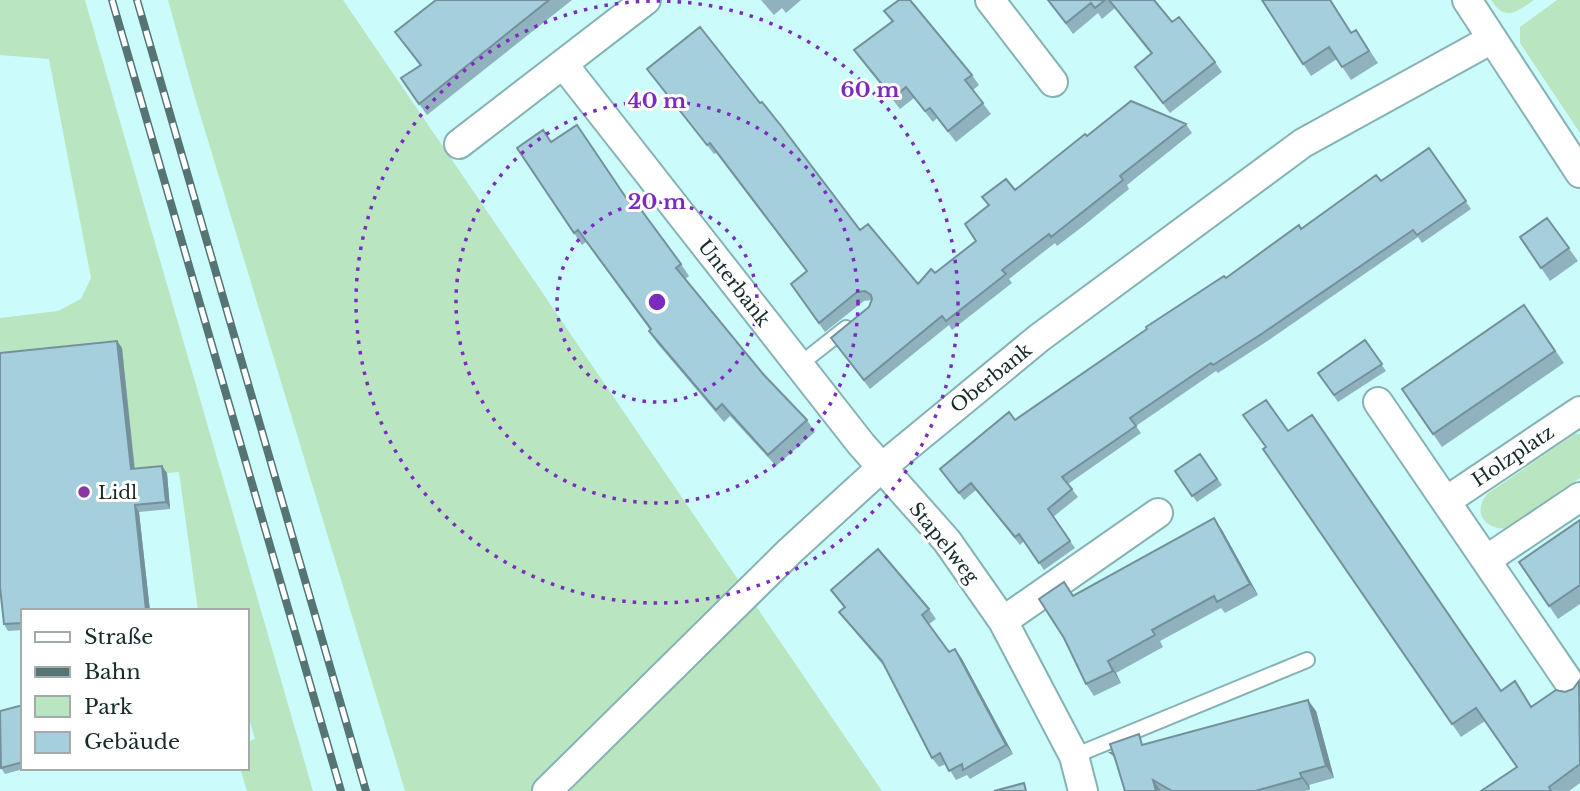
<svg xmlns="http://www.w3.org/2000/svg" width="1580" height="791" viewBox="0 0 1580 791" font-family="'Libre Baskerville',serif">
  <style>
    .green { fill: #b9e5c0 }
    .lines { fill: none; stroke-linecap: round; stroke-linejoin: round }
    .service-casing { stroke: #86b2b3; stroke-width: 18 }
    .minor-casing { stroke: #86b2b3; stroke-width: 32 }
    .service { stroke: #fff; stroke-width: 14 }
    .minor { stroke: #fff; stroke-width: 28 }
    .rail-casing { stroke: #577474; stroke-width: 8 }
    .rail { stroke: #fff; stroke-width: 5; stroke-dasharray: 16; stroke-linecap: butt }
    .wall { fill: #8fb2be }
    .shaded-wall { fill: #74919b }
    .building { fill: #a6cfdd; stroke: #74919b; stroke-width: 2 }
    .ring { fill: none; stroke: #7b2cbf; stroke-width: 3.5; stroke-dasharray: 3.5 7 }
    .poi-dot { fill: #8b35a3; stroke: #fff; stroke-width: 2.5 }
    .labels { text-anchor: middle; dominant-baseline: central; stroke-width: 6; stroke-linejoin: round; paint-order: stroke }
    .street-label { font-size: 19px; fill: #182b2b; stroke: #fff }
    .poi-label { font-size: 19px; fill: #182b2b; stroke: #fff; text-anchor: start }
    .centre { fill: #7b2cbf; stroke: #fff; stroke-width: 3.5 }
    .ring-label { font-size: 21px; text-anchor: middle; font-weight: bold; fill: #7b2cbf; stroke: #fff; stroke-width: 6; stroke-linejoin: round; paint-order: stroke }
  </style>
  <rect width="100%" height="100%" fill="#ccfbfc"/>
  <path class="green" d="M0,0h85l228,791h-66l-7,-23h7v-26l8,-3 -8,-27v-101h-49l-19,-139 -44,4 -135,-116v-42l58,-7 23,-12 10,-21 -42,-219 -49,-4z
    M168,0h175l539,791h-477l-212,-700z
    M1491,0h43c-18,12 -29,22 -43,0z
    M1557,0h23v133l-60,-90v-16z
    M1575,434h5v44l-75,51c-22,-2 -32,-17 -18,-35z"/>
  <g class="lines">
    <g class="service-casing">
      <path id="service" d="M799,365l47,-37
        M1074,756l233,-96"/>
    </g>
    <g class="minor-casing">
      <path id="minor" d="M990,0l63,82
        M1467,0l113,173
        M563,64l298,380 86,97 56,80 71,135 9,35
        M459,144l187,-144
        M1378,402l195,286
        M1446,501l134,-90
        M1486,560l94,-63
        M1003,621l155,-108
        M547,791l243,-240 91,-83 158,-130 264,-195 189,-104"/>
    </g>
    <use href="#service" class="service"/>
    <use href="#minor" class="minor"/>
    <g class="rail-casing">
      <path id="rail" d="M112,0l229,791
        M137,0l229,791"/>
    </g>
    <use href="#rail" class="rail"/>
  </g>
  <path class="wall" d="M436,0h136l-145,115 -26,-37 19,-12 -25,-34z
    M761,0h40l-15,13 -4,-5 -8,7z
    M1048,0h106l18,22 43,40 7,10 -52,41 -35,-46 16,-13 -36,-46 -13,11 -4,-6 -25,21z
    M1262,0h69l20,32 5,-2 22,33 -27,17 -14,-21 -26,17z
    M884,11l88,64 7,10 -6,5 18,24 -35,28 -19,-24 -4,4 -19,-24 -14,11 -46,-59 38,-28z
    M647,69l213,161 58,54 17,-11 41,-32 39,-51 72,-54 99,-12 6,9 -65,52 2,4 -47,38 -25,19 -2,-3 -46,36 3,4 -60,47 -3,-5 -79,64 -39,-51 38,-31 3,-7 -8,1 -39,31 -34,-48 16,-12 -91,-119 -2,1z
    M552,142l83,68 46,54 8,12 -4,3 79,96 43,45 8,12 -39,34 -46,-50 -6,6 -67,-79 -8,-12 1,-1 -64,-88 -4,3 -65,-97z
    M1429,148l42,61 -49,34 -4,-6 -149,103 -51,33 -2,-2 -80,55 5,7 -73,51 10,13 -25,20 22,31 -31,22 -20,-29 -4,4 -44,-55 -12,10 -24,-31 75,-49 211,-142 75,-49 80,-48z
    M1547,218l31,43 -28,20 -30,-44z
    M1524,305l40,58 -122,84 -40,-58z
    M1365,340l21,31 -48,31 -20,-29z
    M117,341l5,7 13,121 32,4 3,36 -31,3 11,99h-127v19l-15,1 -4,-7z
    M1288,431l213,260 30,15 42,-17 7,-7v101l-11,8h-88l36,-24 -32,-46 -24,16 -198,-288z
    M1200,454l22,31 -25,17 -22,-31z
    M1580,520v84l-22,15 -39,-57z
    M1222,530l36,65 -33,18 -4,-5 -61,33 3,6 -47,26 5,10 -27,13 -8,-12 -13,-88z
    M831,590l98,19 7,10 -7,5 20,28 6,-3 7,10 51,95 -43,25 -3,-4 -11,5 -10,-16 -7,3 -7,-9 -48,-92 -38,-45 -7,-9 5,-4z
    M23,705v63h4l-22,6 -4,-6z
    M1316,711l18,67 -25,7 1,5 -5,1h-180l-10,-31 -4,-7 35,-9z"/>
  <path class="shaded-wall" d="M117,341l5,7 13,128 -4,-7z
    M162,466l5,7 3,36 -4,-7z
    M135,505l4,7 11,99 -4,-1z
    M1214,518l8,12 36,65 -8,-11z
    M955,649l7,10 51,95 -7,-9z
    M1108,661l8,12 5,10 -8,-12z
    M1308,700l8,11 18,67 -8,-12z
    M1300,773l9,12 1,5 -8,-12z
    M1153,780l8,11h-5z"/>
  <path class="building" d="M436,0h113l-130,104 -18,-26 20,-13 -26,-33z
    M899,0h11l62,75 -7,5 18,23 -35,28 -18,-23 -5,3 -19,-24 -13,11 -39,-48 39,-29 -9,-10z
    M1048,0h57l-10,8 -4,-5 -25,20z
    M1109,0h45l18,22 7,-5 36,45 -52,41 -28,-36 17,-14z
    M1262,0h68l21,33 5,-3 13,21 -27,16 -13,-20 -26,17z
    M700,27l60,76 2,-1 20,25 78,103 8,-6 50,60 13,-15 4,4 41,-32 -11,-17 24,-19 -7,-8 24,-18 9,11 70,-56 2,2 44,-35 55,23 -66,52 3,4 -72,57 -2,-3 -47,36 4,4 -60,47 -4,-5 -78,64 -33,-42 38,-31 3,-8 -1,-4 -6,-4 -8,1 -38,31 -28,-39 16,-13 -97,-128 -3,2 -60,-76z
    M577,125l58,86 4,-4 42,57 -5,4 88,107 43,45 -39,35 -46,-51 -6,6 -67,-79 2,-2 -73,-99 -4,3 -57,-85 26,-18 8,12z
    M1429,148l37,53 -49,34 -4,-5 -150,103 -50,32 -2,-2 -81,55 6,8 -74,51 10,12 -24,20 22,32 -31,22 -20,-29 -4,3 -44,-54 -12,10 -19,-24 69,-57 6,8 132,-91 -1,-2 78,-51 2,2 73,-53 2,4 75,-54 5,6z
    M1547,218l22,30 -28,20 -21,-31z
    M1524,305l31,46 -122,83 -31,-45z
    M1365,340l17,24 -48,31 -16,-22z
    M117,341l14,128 31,-3 4,36 -31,3 11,105 -9,1h-114v12l-19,1 -4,-37v-234z
    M1266,400l22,31 24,-16 189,276 14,-10 16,26 25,-17 9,2 8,-3 6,-8 1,83 -31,23 2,4h-70l36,-24 -41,-59 -24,16 -189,-275 3,-2 -23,-32z
    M1200,454l17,25 -25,17 -17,-25z
    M1214,518l36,66 -33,18 -3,-6 -62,34 3,5 -47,26 5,10 -27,13 -22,-46 -25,-39 25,-17 9,14z
    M1580,520v65l-31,21 -30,-44z
    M878,549l51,60 -7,6 27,37 6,-3 51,96 -43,25 -1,-6 -13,7 -9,-18 -8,5 -50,-97 -43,-49 6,-5 -14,-17z
    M1308,700l18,66 -26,7 2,5 -47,13h-83l-19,-11 3,11h-31l-11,-36 -3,-2h2l-3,-9 29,-10 3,11z
    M23,705v57l-22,6 -1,-57z
    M1024,783l2,8h-32z"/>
  <g class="ring">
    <circle cx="657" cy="302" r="100"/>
    <circle cx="657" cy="302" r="201"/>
    <circle cx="657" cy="302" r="301"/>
  </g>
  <circle class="poi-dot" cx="84" cy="492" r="7"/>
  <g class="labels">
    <g class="street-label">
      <text transform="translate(734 283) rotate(52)">Unterbank</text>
      <text transform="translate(991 378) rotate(-39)">Oberbank</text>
      <text transform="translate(1513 456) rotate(-34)">Holzplatz</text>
      <text transform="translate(944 543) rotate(51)">Stapelweg</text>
    </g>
    <g class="poi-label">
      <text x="98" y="492">Lidl</text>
    </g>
  </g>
  <circle cx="657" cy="302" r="10" class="centre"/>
  <g class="ring-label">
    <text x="870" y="97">60 m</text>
    <text x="657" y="108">40 m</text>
    <text x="657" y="209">20 m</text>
  </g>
  <rect x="21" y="609" width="228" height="161" fill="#ffffff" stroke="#a3aaaa" stroke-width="2"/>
  <rect x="35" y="632" width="35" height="10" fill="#ffffff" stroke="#a3aaaa" stroke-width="2"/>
  <text x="84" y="644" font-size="21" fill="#182b2b">Straße</text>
  <rect x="35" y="667" width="35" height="10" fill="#577474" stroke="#a3aaaa" stroke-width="2"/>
  <text x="84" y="679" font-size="21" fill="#182b2b">Bahn</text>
  <rect x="35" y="696" width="35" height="21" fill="#b9e5c0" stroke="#a3aaaa" stroke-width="2"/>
  <text x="84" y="714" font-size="21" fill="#182b2b">Park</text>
  <rect x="35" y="732" width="35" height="21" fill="#a6cfdd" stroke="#a3aaaa" stroke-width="2"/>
  <text x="84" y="749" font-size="21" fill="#182b2b">Gebäude</text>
</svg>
